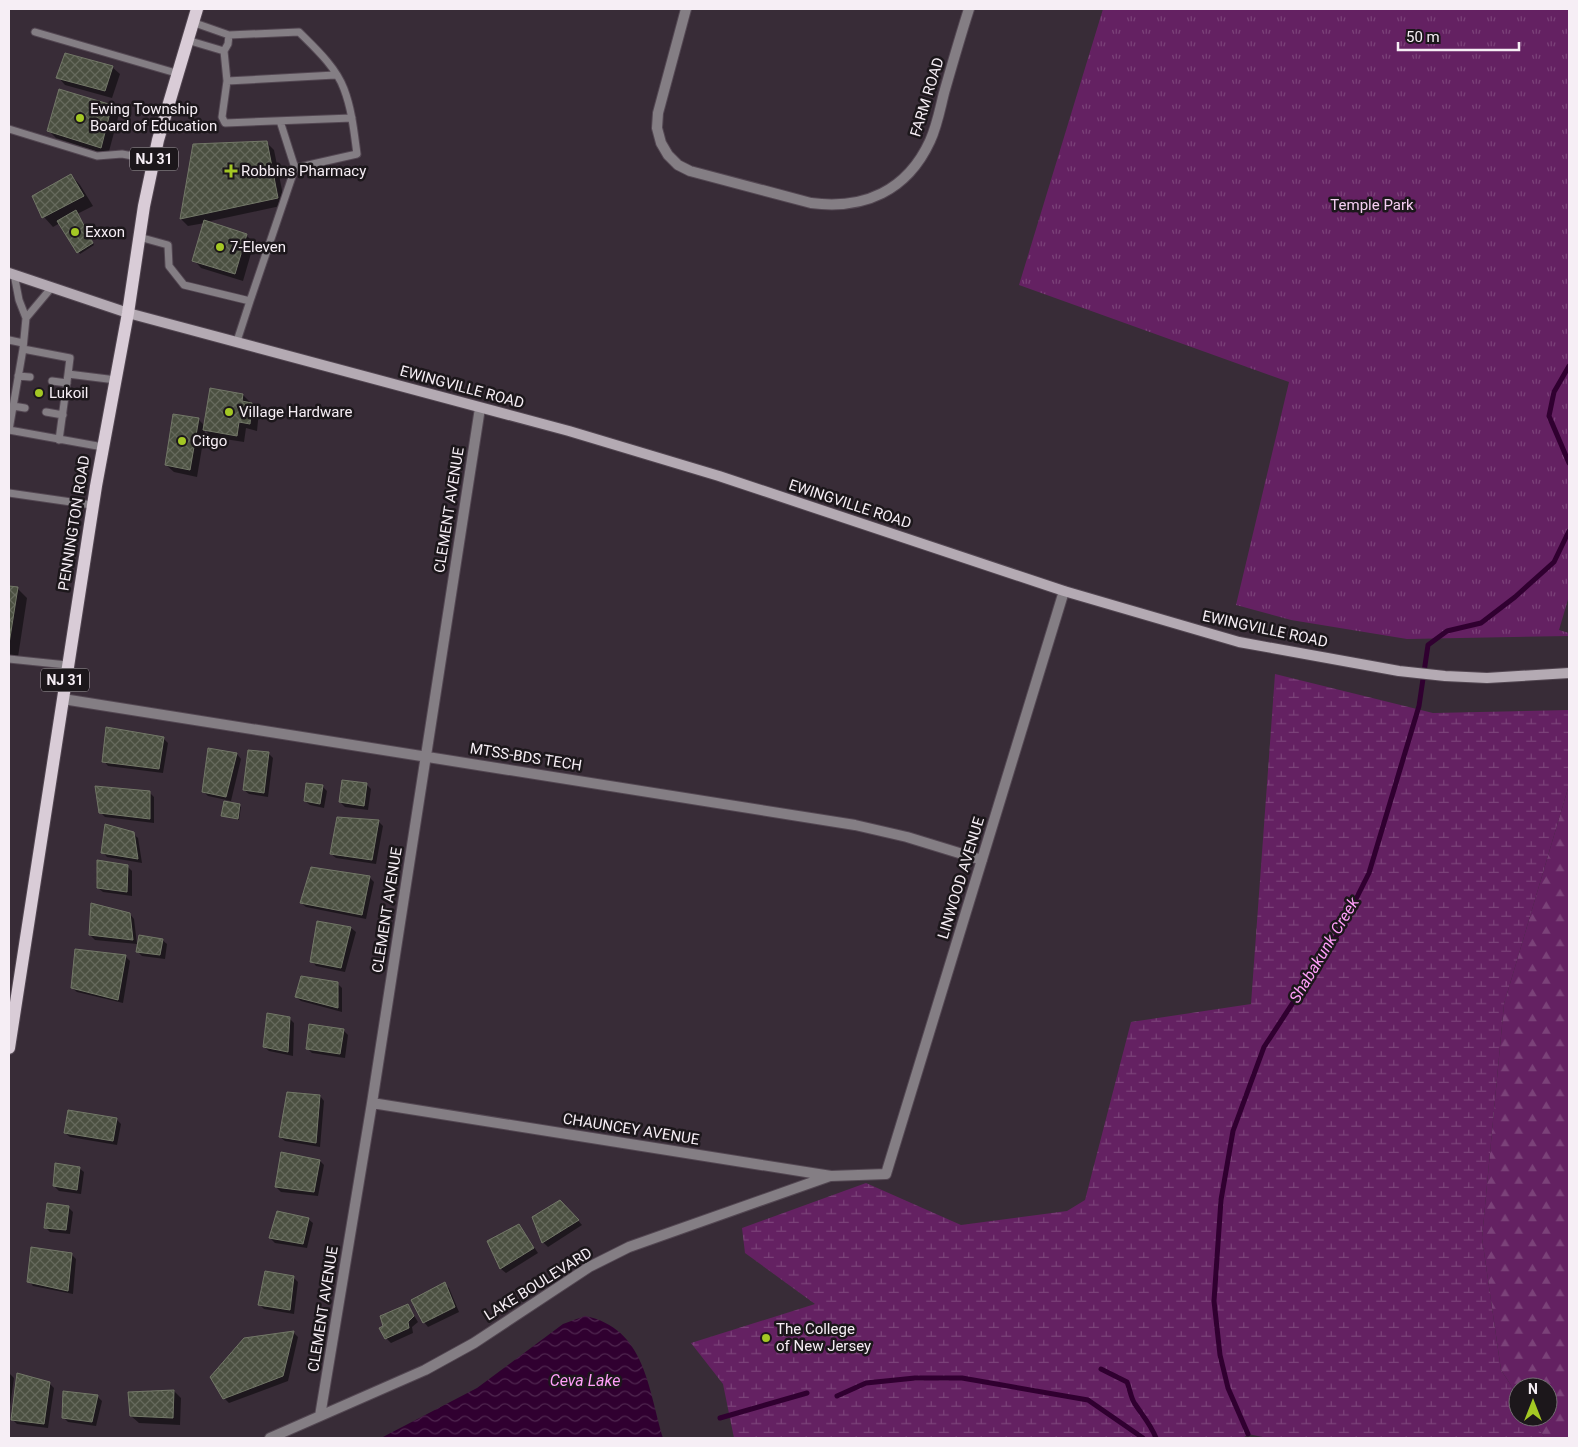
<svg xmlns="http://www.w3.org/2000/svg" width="1578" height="1447" viewBox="0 0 1578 1447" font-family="Roboto,sans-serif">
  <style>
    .forest { fill: url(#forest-firs) }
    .wetland { fill: url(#wetland-marsh) }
    .park { fill: url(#park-tufts) }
    .water { fill: url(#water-waves) }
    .shadow { fill: #0007 }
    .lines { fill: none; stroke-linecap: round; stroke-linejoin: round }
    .stream { stroke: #300030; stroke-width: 5 }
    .building { fill: url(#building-cross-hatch); stroke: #727767 }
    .service-casing { stroke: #534752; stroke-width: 9 }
    .minor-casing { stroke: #534752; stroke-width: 12 }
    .secondary-casing { stroke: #534752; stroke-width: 12 }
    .primary-casing { stroke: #534752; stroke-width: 14 }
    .service { stroke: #847e84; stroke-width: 7 }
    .minor { stroke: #847e84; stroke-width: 10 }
    .secondary { stroke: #b4aab3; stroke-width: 10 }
    .primary { stroke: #d9ccd7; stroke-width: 12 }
    .poi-dot { fill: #a4c824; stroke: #1c171b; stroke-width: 2 }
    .labels { text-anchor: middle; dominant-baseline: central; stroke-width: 5; stroke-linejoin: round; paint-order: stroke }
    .shield { fill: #1c171b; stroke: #b5aeb4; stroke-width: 1 }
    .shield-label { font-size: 14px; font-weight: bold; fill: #f6eef5 }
    .street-label { font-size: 15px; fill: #f6eef5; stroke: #1c171b }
    .poi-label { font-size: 15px; fill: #f6eef5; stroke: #1c171b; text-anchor: start }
    .park-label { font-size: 15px; fill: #f5cef2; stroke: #1c171b }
    .water-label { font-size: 16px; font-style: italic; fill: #ff9ff9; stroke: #1c171b }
  </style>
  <defs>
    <pattern id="forest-firs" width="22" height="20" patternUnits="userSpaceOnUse" patternTransform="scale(1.25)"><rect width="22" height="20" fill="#642162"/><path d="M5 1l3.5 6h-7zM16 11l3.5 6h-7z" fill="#7b4279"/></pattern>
    <pattern id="wetland-marsh" width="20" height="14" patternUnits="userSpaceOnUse" patternTransform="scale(1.25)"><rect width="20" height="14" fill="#642162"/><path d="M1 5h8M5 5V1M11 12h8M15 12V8" fill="none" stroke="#7b4279"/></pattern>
    <pattern id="park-tufts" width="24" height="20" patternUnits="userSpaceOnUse" patternTransform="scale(1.25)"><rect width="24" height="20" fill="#642162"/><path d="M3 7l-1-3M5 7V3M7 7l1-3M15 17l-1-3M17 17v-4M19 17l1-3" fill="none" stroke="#7b4279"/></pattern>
    <pattern id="water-waves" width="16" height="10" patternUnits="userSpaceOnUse" patternTransform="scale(1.25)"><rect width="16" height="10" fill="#300030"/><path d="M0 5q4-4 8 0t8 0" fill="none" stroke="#4f264f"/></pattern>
    <pattern id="building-cross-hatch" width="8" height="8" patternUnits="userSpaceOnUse" patternTransform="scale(1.25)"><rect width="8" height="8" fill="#4b5041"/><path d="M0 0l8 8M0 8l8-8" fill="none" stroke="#666a5d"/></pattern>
  </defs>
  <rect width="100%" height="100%" fill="#382c37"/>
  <path class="forest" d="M1569,785v653h-24l-14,-21h17v-30h-30v9l-17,-26 -19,-132 22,-234z"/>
  <path class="wetland" d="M1275,674l158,39 136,-3v75l-65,219 -22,234 19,132 17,26v21h13l14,21h-277l-20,-4 -5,4h-509l-11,-54 -32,-41 124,-39 -70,-51 -3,-25 124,-45 95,42 106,-14 18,-11 46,-178 120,-18z"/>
  <path class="park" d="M1103,9h466v587l-10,34 10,3v3l-162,3 -116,-19 -55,-15 53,-223 -270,-97z"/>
  <path class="water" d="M585,1316c60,12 63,72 78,122h-282l96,-50 86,-64z"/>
  <path class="shadow" d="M112,67l8,7 -8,24 -47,-13 -7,-8z
    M111,106l8,8 -11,41 -52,-17 -7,-7z
    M266,142l8,8 11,55 -79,17 40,13 8,8 -11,38 -42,-13 -7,-8 11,-37 -17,3 -7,-7 13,-74z
    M71,175l9,10 13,21 -16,8 17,31 -14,9 -20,-31 -7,4 -9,-10z
    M243,395l16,16 -2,20 -11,-3 -2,14 -32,-5 -7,-7 -8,47 -23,-5 -8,-7 32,-46 7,7z
    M9,587l8,1 10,10 -9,59 -9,-2z
    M163,738l5,5 -5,30 -55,-7 -4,-5z
    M237,754l4,5 -10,42 -23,-5 -5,-5z
    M269,754l4,4 -5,39 -19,-3 -5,-4z
    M367,785l4,4 -3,21 -23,-3 -5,-5z
    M322,786l5,5 -3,17 -14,-3 -5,-4z
    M149,792l5,5v26l-49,-6 -5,-5z
    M239,805l2,2 -2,13 -16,-5z
    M378,821l5,5 -7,38 -40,-6 -5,-4z
    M133,834l5,4 4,25 -35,-6 -4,-5z
    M128,867l4,4v25l-29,-4 -5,-4z
    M312,868l58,10 4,4 -8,37 -60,-12 -5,-4z
    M130,914l4,5 3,25 -42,-4 -5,-5z
    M318,923l33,5 5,4 -11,40 -29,-6 -4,-5z
    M162,940l5,4 -2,15 -23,-3 -5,-5z
    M125,956l5,5 -7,42 -46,-11 -5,-4z
    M337,983l5,5v24l-41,-11 -5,-4z
    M289,1018l5,5 -1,33 -24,-5 -5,-4z
    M344,1031l4,4 -3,23 -33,-5 -5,-5z
    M320,1096l4,5 -4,46 -35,-6 -5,-4z
    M116,1119l5,5 -4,21 -47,-8 -5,-4z
    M320,1161l4,4 -6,31 -37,-4 -5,-5z
    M79,1168l5,4 -3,22 -22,-3 -5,-5z
    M565,1206l17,19 -34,22 -5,-5 -9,-25z
    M68,1207l5,5 -3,22 -20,-2 -5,-5z
    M308,1219l5,4 -6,25 -32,-5 -5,-5z
    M519,1225l19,28 -32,20 -5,-4 -12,-28z
    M71,1254l5,5 -3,35 -40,-8 -4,-5z
    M293,1277l5,5 -4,32 -30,-5 -4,-4z
    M445,1284l4,4 10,24 -31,15 -4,-5z
    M408,1306l10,16 -6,5 1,6 -22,10 -5,-5z
    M293,1332l5,5 -10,44 -59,22 -5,-5z
    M9,1373l5,5 -5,36z
    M49,1383l5,5 -6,40 -31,-4 -5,-5z
    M174,1391l7,7 -1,27 -41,-2 -8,-7z
    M97,1396l5,5 -6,25 -28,-4 -4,-4z"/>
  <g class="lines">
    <path class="stream" d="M1569,366l-15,26 -5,24 20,47
      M1101,1369l26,13c3,7 4,17 8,22 8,12 16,21 21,34
      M837,1396l29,-13 49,-5h47l126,22 55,38
      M720,1418l87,-25
      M1248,1434l-20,-46 -8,-33 -6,-54 7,-101 12,-69 31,-84 77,-118 28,-56 50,-167 9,-61 19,-14 34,-8 34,-26 39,-35 15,-31"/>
  </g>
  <path class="building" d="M65,53l48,13 -8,25 -49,-13z
    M59,89l53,16 -11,43 -54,-17z
    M267,141l11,57 -98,21 13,-75z
    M71,174l13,22 -42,22 -10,-22z
    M76,210l17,33 -16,10 -20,-32z
    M204,220l43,14 -12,40 -43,-13z
    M210,388l33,6 -1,7 10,2 -2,21 -11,-2 -2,14 -34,-6z
    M173,414l26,4 -9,52 -25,-5z
    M9,586l9,1 -9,57z
    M106,727l58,10 -5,32 -57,-7z
    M208,748l29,5 -11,44 -24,-5z
    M248,750l21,2 -5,41 -21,-3z
    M342,780l25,3 -3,23 -25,-4z
    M306,783l17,2 -3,19 -16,-3z
    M95,786l55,5v28l-51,-6z
    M224,801l16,3 -2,15 -17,-3z
    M337,817l42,3 -7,40 -42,-6z
    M105,824l29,8 4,27 -37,-6z
    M97,860l31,5 -1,27 -30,-4z
    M311,867l59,9 -8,39 -62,-12z
    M91,903l39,10 3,27 -44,-5z
    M317,921l34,6 -10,41 -31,-6z
    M139,935l24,4 -3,16 -24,-3z
    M75,949l51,6 -8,45 -47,-12z
    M301,976l37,6v26l-43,-11z
    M267,1013l23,4 -2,35 -25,-5z
    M309,1024l35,5 -4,25 -34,-5z
    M287,1092l33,3 -4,48 -37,-6z
    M68,1110l49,8 -4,23 -49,-8z
    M281,1152l39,8 -6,32 -39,-5z
    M55,1163l25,4 -3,23 -24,-4z
    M560,1200l19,20 -37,23 -10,-26z
    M47,1203l22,3 -3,24 -22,-2z
    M277,1211l32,7 -6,26 -34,-6z
    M519,1224l15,24 -34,21 -13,-28z
    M31,1247l41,6 -4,38 -41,-9z
    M265,1271l29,5 -4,34 -32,-5z
    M445,1282l10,25 -32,16 -12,-23z
    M408,1304l6,12 -6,6 1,6 -24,11 -6,-11 4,-2 -3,-10z
    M294,1331l-11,45 -60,23 -13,-22 34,-39z
    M17,1373l33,9 -6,42 -33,-4z
    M174,1390l-1,28 -43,-2 -2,-24z
    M63,1391l35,4 -6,27 -30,-4z"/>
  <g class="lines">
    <g class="service-casing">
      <path id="service" d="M192,22l37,13 70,-3c16,16 37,35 45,57 8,21 10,43 13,65l-62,14 -45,133
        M35,32l141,41
        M229,35l-1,9 -4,7 3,30 -5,36 3,6 127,-5
        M187,40l37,11
        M227,81l108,-6
        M280,121l15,47
        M9,129l88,27 25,-2 32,6
        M139,237l29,8 1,21 15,19 66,16 -13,40
        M14,274l5,26 7,18 -3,31
        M26,318l26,-31
        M9,340l14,3
        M18,376l12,1
        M52,381l15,2
        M13,406l12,2
        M46,412l17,3
        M59,440l9,-66
        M103,447l-94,-17 14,-81 47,9 -2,16 48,6
        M9,493l83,12
        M9,659l58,6"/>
    </g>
    <g class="minor-casing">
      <path id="minor" d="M686,9l-28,104 -1,15 4,15 7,12 10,10 12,6 121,32c53,7 96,-12 119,-62 7,-15 10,-32 14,-48 8,-28 16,-56 25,-84
        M63,699l792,126 52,12 75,23
        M372,1103l459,73 55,-2 178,-583
        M320,1416l52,-313 108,-695
        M270,1438l155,-68 49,-27 115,-76 40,-20 201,-71"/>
    </g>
    <g class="secondary-casing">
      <path id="secondary" d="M9,273l119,40 441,118 150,45 345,115 175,51 160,29 46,5 42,2 82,-5"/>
    </g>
    <g class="primary-casing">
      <path id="primary" d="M9,1048l87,-562 32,-173 16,-107 14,-66 39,-131"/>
    </g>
    <use href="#service" class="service"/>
    <use href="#minor" class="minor"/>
    <use href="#secondary" class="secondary"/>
    <use href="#primary" class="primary"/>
  </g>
  <g class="poi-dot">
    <circle cx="80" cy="118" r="5"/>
    <path d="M228.5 163.5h5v5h5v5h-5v5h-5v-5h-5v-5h5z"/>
    <circle cx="75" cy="232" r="5"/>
    <circle cx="220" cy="247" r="5"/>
    <circle cx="39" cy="393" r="5"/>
    <circle cx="229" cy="412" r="5"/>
    <circle cx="182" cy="441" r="5"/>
    <circle cx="766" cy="1338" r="5"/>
  </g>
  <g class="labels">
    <g class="shield">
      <rect x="130" y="147.5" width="48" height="23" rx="4"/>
      <rect x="41" y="668.5" width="48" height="23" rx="4"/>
    </g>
    <g class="shield-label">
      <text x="154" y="159">NJ 31</text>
      <text x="65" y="680">NJ 31</text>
    </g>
    <g class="street-label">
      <text transform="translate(927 97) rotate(-73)">FARM ROAD</text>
      <text transform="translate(462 387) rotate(15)">EWINGVILLE ROAD</text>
      <text transform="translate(850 504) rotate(18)">EWINGVILLE ROAD</text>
      <text transform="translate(449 510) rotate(-81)">CLEMENT AVENUE</text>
      <text transform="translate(74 523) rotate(-81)">PENNINGTON ROAD</text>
      <text transform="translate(1265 629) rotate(12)">EWINGVILLE ROAD</text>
      <text transform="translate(526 757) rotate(9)">MTSS-BDS TECH</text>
      <text transform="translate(961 878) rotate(-73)">LINWOOD AVENUE</text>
      <text transform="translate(387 910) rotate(-81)">CLEMENT AVENUE</text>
      <text transform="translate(631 1129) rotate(9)">CHAUNCEY AVENUE</text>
      <text transform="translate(538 1284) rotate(-32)">LAKE BOULEVARD</text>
      <text transform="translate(323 1309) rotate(-81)">CLEMENT AVENUE</text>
    </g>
    <g class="poi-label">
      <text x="90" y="109">Ewing Township<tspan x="90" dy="17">Board of Education</tspan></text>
      <text x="241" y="171">Robbins Pharmacy</text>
      <text x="85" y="232">Exxon</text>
      <text x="230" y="247">7-Eleven</text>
      <text x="49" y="393">Lukoil</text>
      <text x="239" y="412">Village Hardware</text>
      <text x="192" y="441">Citgo</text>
      <text x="776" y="1329">The College<tspan x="776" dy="17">of New Jersey</tspan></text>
    </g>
    <g class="park-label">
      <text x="1372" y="205">Temple Park</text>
    </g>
    <g class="water-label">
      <text transform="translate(1324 950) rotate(-59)">Shabakunk Creek</text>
      <text x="585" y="1380">Ceva Lake</text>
    </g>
  </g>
  <rect width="1578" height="1447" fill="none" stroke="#f6eef5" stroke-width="20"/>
  <g transform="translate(1533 1402)"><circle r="24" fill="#1c171b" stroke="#736d72"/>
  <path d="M0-4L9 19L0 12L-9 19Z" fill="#a4c824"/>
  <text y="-8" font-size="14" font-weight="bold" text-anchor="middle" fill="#f6eef5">N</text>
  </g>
  <path d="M1398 42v8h121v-8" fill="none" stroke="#f6eef5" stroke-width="2.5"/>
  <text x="1406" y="42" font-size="15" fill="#f6eef5" stroke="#1c171b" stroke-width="4" paint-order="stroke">50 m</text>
</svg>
